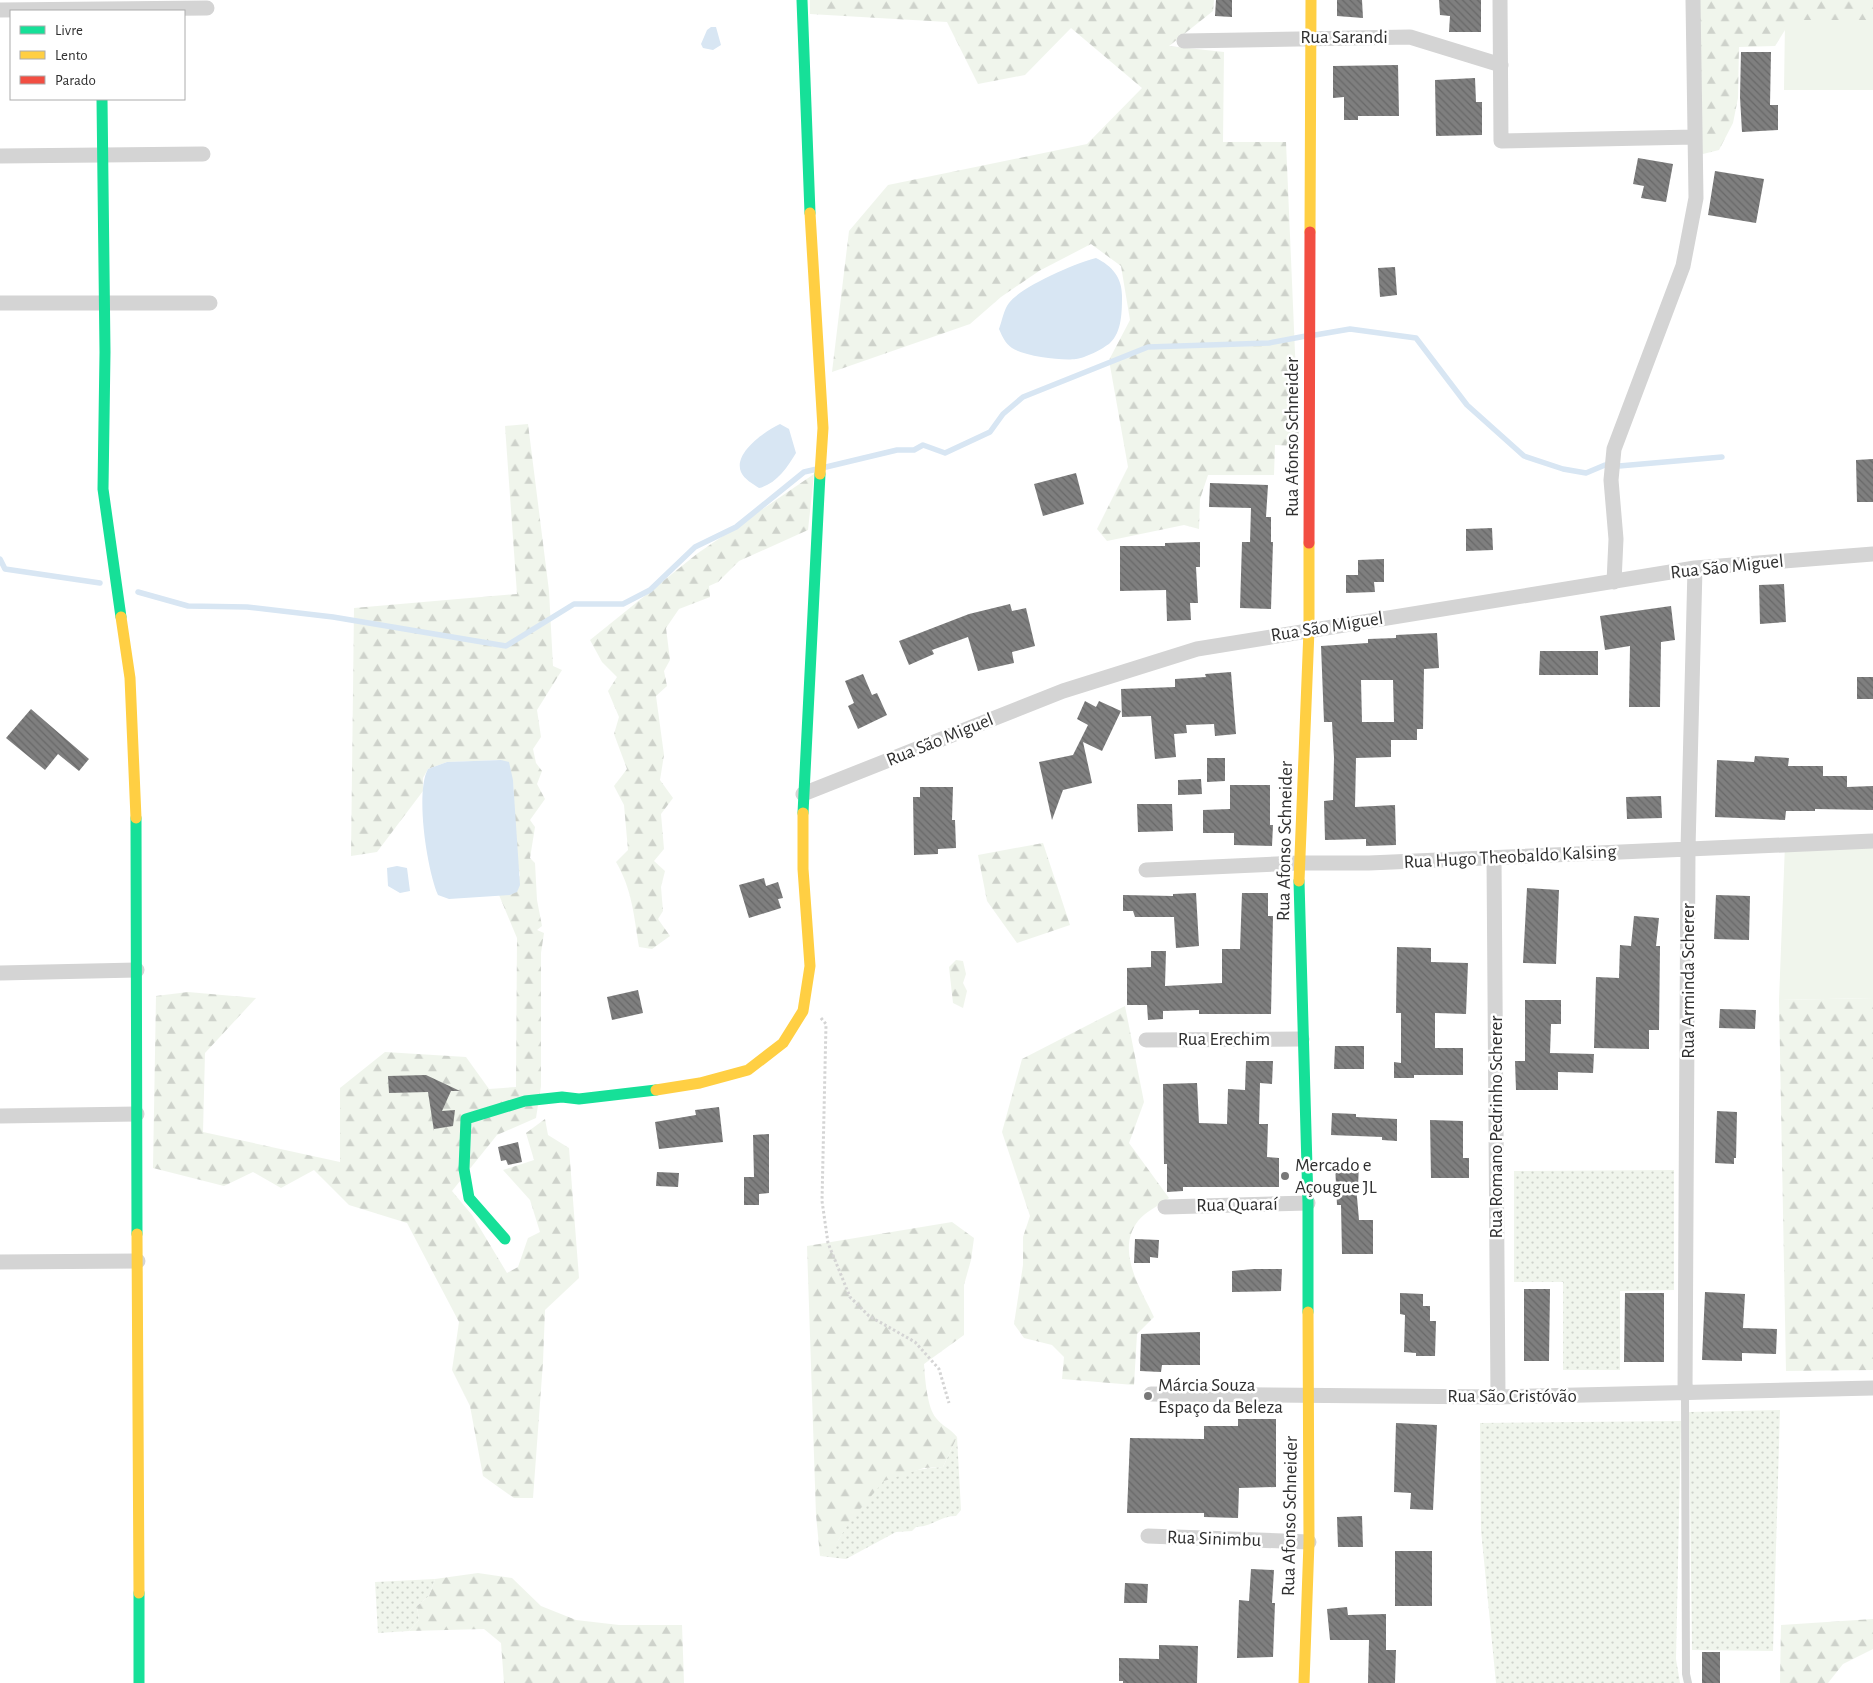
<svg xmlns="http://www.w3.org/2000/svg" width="1873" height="1683" viewBox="0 0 1873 1683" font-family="'Alegreya Sans',sans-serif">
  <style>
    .grass { fill: url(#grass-dots) }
    .forest { fill: url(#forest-firs) }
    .park { fill: #f0f5ec }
    .water { fill: #d8e6f3 }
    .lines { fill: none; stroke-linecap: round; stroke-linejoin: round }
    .stream { stroke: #d8e6f3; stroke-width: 5.5 }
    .building { fill: url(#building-back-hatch); fill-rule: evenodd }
    .path { stroke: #d4d4d4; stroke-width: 3; stroke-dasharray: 2.5 2.5; stroke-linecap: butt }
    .lane { stroke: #d4d4d4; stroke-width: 8 }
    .street { stroke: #d4d4d4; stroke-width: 15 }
    .fast { stroke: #16e098; stroke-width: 11 }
    .slow { stroke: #ffcf43; stroke-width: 11 }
    .jam { stroke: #f24e42; stroke-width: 11 }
    .poi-dot { fill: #787878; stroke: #fff; stroke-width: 2 }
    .labels { text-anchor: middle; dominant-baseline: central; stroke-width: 5; stroke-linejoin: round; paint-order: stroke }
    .street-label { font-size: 19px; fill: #2f2f2f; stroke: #fff }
    .poi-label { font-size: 19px; fill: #2f2f2f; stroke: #fff; text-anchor: start }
  </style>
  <defs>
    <pattern id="grass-dots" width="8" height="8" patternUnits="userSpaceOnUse" patternTransform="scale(1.25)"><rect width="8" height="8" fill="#f0f5ec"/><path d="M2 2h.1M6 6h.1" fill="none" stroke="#ced2cb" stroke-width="1.8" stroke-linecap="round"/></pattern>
    <pattern id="forest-firs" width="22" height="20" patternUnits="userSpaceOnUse" patternTransform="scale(1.25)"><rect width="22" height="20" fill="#f0f5ec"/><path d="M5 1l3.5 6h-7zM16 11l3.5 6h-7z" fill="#ced2cb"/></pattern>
    <pattern id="building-back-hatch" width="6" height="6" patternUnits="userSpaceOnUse" patternTransform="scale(1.25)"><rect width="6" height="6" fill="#7f7f7f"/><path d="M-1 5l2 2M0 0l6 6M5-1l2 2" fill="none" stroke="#686868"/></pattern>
  </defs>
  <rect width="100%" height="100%" fill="#fff"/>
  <path class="grass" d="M1674,1170v120l-54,1v79h-57v-88h-49v-111z
    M1780,1410l-7,241 -81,-1 -3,-238z
    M1681,1421l-5,238 4,24h-184l-15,-153 -1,-107z
    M957,1437l4,73 -5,6c-17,0 -21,10 -40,11l-4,4 -16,1 -50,27 -26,-3c18,-10 18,-17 29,-34 5,-7 28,-37 34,-41 15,-9 43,-13 60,-14z
    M435,1579l-6,17 -12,10 2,14 -10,11 -31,2 -3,-51z"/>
  <path class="forest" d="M810,0h404l-1,11 -44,35 55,6 -1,90h63l13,304 -24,-1 -1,30h-66l-8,24 -1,30 -15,-4 -77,16 -10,-12 31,-62 -19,-107 21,-40 -9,-54 -30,-22 -52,27 -38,26 -31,27 -138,48 17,-141 39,-46 199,-41 55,-56 -71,-60 -46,47 -47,9 -31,-62 -137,-8z
    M1697,0h176v20h-88v10l-10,16 -36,1 -1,51 -5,25 -14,27 -20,5z
    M528,424l21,167 4,75 9,4 -25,40 4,27 -8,12 3,14 6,8 -5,13 8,15 -15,21 5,7 -5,31 5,5 2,37 5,26 -5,4 7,3 -3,20v133l-5,32 -39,17 -45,56 20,24 35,58 11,-6 10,-29 12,-6 -10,-32 -27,-30 31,-10 -8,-27 19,-14 3,16 21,13 10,130 -34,32 -2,52 -10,136h-19l-31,-22 -13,-70 -18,-36 7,-48 -52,-99 -58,-18 -35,-35 -33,18 -28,-16 -29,14 -71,-18 3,-172 32,-4 68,6 -51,55 -2,79 137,30v-74l45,-36 81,5 23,32 27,-2 1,-149 -18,-43h11l10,-20 -4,-19 -3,-76 -12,-20 -54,2 -19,7 -5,9v13l-46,61 -26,4 3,-248 163,-14 -12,-168z
    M814,474l-6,56 -69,31 -21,21 -9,4 1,11 -31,12 -13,19 4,32 -6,11 3,15 -11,10 8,59 -4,25 13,18 -12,16 3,35 -10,12 11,10 -4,16 2,24 -5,8 12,17 -18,13 -13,-2c-5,-31 -7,-58 -23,-85l12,-12 -4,-45 -10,-19 13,-17 -13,-35 5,-17 -11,-26 9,-14 -15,-15 -12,-22 108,-87z
    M1043,843l27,82 -53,18 -30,-42 -9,-46z
    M956,960l7,1 3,13 -3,9 4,8 -4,17 -10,-5 -4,-36z
    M1873,998v372l-87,1 -7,-371z
    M1125,1006l19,96 -15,41 40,55c-9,7 -24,14 -31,23 -23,30 3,68 16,96l-17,17 -3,51 -72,-6 2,-22 -12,-12 -28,-7 -10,-14 9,-59v-28l7,-21 -28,-84 20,-73z
    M952,1222l22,16 -3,22 -7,25v50l-40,29c1,14 3,43 12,54 6,8 15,11 21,19l-14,30 -19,1 -40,13 -34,40 -17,28 -13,7 -4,-41 -9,-269z
    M478,1573l34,5 29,28 35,14 43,5h63l2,58h-180l-3,-40 -17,-14 -75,2 10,-11 -2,-14 12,-10 6,-17z
    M1873,1619v30l-30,15 -15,19h-48l1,-58z"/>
  <path class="park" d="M1785,20h88v70h-89z
    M1873,842v156l-94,2 6,-156z"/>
  <path class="water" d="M711,27h5l5,18 -8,5 -10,-2 -2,-4 6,-14z
    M1096,258c16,8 26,19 26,38 0,15 0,36 -12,47 -7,6 -25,15 -34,16 -14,2 -52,-3 -64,-11 -7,-5 -10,-12 -13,-19 3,-8 5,-20 10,-26 13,-17 67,-40 87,-45z
    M780,424l9,5 7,24c-9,15 -20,31 -37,35 -6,-4 -15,-9 -18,-16 -8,-19 24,-41 39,-48z
    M501,760l8,2 4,18 7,105 -3,7 -7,3 -61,4 -11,-4c-11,-25 -23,-103 -10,-126l19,-7z
    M397,866l10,2 3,23 -10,2 -12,-7 -1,-18z"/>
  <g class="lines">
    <path class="stream" d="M1315,335l35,-6 66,9 51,67 57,51 39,13 23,4 19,-8
      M1619,466l103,-9
      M826,467l71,-17h17l9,-5 22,8 45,-21 13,-18 20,-17 125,-50 121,-4 37,-7
      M0,559l5,10 95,14
      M138,592l50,14 59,1 86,10 173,29 68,-42h49l27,-14 45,-43 41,-20 68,-55 13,-3"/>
  </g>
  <path class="building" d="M1216,0h16v17l-17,-1z
    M1337,0h25l1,18 -26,-2z
    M1439,0h42v32h-32l1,-16 -10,-1z
    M1741,52h30l-1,53h8v25l-36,2 -2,-35z
    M1398,65l1,51h-41v4h-14v-23l-11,1v-32z
    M1475,78l1,24h6v33l-46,1 -1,-56z
    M1638,158l35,6 -7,38 -25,-4 3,-12 -11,-2z
    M1715,171l49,8 -8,44 -48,-8z
    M1395,267l2,28 -17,2 -2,-29z
    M1873,459v43h-16l-1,-42z
    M1076,473l8,31 -41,12 -9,-32z
    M1210,483l58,2 -2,32h5v25h2l-2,67 -31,-1 2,-66h8l1,-34 -42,-1z
    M1492,528l1,22 -27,1v-22z
    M1200,542v25h-4l2,36h-8l1,17 -24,1 -1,-31 -46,1v-45h45v-3z
    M1384,559v23h-10l1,10 -29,1v-18h12v-15z
    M1784,584l2,38 -26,2 -1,-39z
    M1010,604l2,7 14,-3 9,38 -23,6 2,11 -36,8 -10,-34 -36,13 2,4 -25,11 -10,-24 70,-27z
    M1671,606l4,34 -14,2 -1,65h-31l1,-61 -25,4 -5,-34z
    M1437,633l2,35 -15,1 -1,60h-6v11h-26v17l-35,1 -1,49 40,-2 1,40 -30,1v-7l-41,1 -1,-39 9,-1 1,-42 -2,-36h-8l-3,-76 47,-3v-4l28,-1v-3zM1361,680h32l1,42h-32z
    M1540,651h58v24h-59z
    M1231,672l5,62 -21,2 -1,-12 -28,1 1,8 -13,1 2,23 -21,2 -4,-43 -29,1 -1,-28 54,-2v-8l31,-2 -1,-3z
    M863,674l9,21 5,-2 10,22 -29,14 -10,-23 6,-3 -9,-22z
    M1857,677h16v22h-16z
    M1085,701l11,6 3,-6 22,10 -19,40 -19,-9 9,41 -29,7 -11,30 -13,-58 34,-7 15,-30 -11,-6z
    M31,709l58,50 -10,12 -21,-17 -13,16 -39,-32z
    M1755,756l34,2 -1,8h35v10h24v11l26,-1v24l-58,-1v2h-29l-1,9 -70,-3 2,-57 37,2z
    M1207,758h18v23l-18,1z
    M1201,779l1,15 -24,1v-15z
    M1230,785h40v40h3l-1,21 -38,-1v-12h-31v-23l27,-1z
    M920,787h33l-1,33h3l1,28 -18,1v5l-24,1 -1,-58h7z
    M1661,796l1,22 -35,1 -1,-22z
    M1137,804h35l1,27 -35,1z
    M764,878l2,8 12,-4 5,16 -5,1 3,9 -32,10 -10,-33z
    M1527,888l32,2 -3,74 -33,-1z
    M1196,893l3,53 -23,2 -2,-31h-39l-2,-6h-10v-16l50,1v-2z
    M1242,893h26v23h5l-2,98h-72v-4l-36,1v8l-15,1 -1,-15h-20v-37l24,-1v-16h15l-1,35 57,-3v-34h18z
    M1716,895l34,1 -1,44 -35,-1z
    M1634,916l25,2 -3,28h4l-1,84h-10v19l-55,-1 2,-71 23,1 1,-33 11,1z
    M1397,947l34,1v14l37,1 -2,51 -31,-1v35h28v27h-49v3h-20v-16l7,1v-50h-5z
    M638,990l5,23 -31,7 -5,-23z
    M1525,1000h36v24h-10l-1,29 44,1 -1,19 -35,-1v18h-42l-1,-29h10z
    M1720,1009l36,1 -1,19 -36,-1z
    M1335,1046h29v23h-30z
    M1246,1061h27l-1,23 -12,-1 -1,41h9l-1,33 12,1v29h-96v4l-16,1v-28h-3l-1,-80 34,-1 2,40 28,1 1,-35 17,1z
    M426,1075l34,16h-9l-9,20 13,-1 -2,16 -19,3v2l-6,-39 -39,1 -1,-17z
    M719,1107l4,35 -64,7 -4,-27 41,-7 -1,-5z
    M1717,1111l20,1 -1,46h-2v6l-19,-1z
    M1332,1113l24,1v3l41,2v22l-15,-1v-3l-51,-2z
    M1430,1120l33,1v37h6v20h-38z
    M769,1134v59l-10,1v11h-15v-28h10l-1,-42z
    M518,1142l4,20 -14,3 -2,-5 -5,1 -3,-14z
    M1335,1164l24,1 -1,21h-2l3,34h14v34h-31l-1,-49h-4z
    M657,1172l22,1 -1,14 -22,-1z
    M1135,1239l24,1 -1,18 -8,-1v6h-16z
    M1254,1269h28l-1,22 -49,1v-21z
    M1524,1289h26l-1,72h-25z
    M1705,1292l40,2 -2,34 34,1 -1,25 -34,-1v8l-40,-1z
    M1400,1293l23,1v12h7v15h6l-1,35h-19v-3l-12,-1 1,-37 -5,-1z
    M1625,1293h39v69h-40z
    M1200,1332v33h-38l-1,7 -21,-1 1,-37z
    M1238,1419h38v68l-37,1 -1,30 -34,-1v-4h-77l3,-75 74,1v-13h34z
    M1396,1423l41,2 -4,85 -23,-1 1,-16 -17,-1z
    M1362,1516l1,31h-25l-1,-30z
    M1395,1551h37v55h-37z
    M1251,1569l23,1 -2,33h3l-2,54 -36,1 2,-58 10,1z
    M1125,1583l23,1 -1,19h-23z
    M1347,1607l1,8 38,-1v36h10l-1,33h-27l1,-43h-39l-3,-31z
    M1159,1645l39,1 -1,37h-74v-2h-4v-23l40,1z
    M1702,1652h18v31h-18z"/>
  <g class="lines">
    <path class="path" d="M821,1018l5,6 -4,177 6,42 22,54 19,19 46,26 24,27 10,34"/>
    <path class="lane" d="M1685,1394l1,280 2,9"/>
    <path class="street" d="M1500,0l1,141 194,-4
      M0,10l207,-2
      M1184,41l226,-4 91,28
      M0,156l203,-2
      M0,303h210
      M1614,582l2,-43 -5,-59 3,-31 69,-183 13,-68 -3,-198
      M803,794l260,-103 134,-42 498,-81 178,-14
      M1494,858l4,539
      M1146,870l153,-7h70l504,-22
      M0,973l137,-3
      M1146,1040l156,-1
      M0,1116l137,-2
      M1165,1207l143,-4
      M0,1262l138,-1
      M1151,1394l347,3 375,-9
      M1685,1394l3,-545 7,-281
      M1148,1536l161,6"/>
    <path class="fast" d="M802,0l8,213
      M102,99l3,253 -2,137 18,128
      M803,813l17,-339
      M136,818l1,416
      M1299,881l9,322v109
      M505,1239l-36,-41 -5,-29 2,-50 59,-18 37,-4 17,2 77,-9
      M139,1593v90"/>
    <path class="slow" d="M810,213l13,215 -3,46
      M1310,232l1,-232
      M121,617l9,61 6,140
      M1299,881l10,-251v-87
      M656,1090l44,-7 48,-13 35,-27 20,-32 7,-45 -7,-97v-56
      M137,1234l2,359
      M1304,1683l5,-141 -1,-230"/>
    <path class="jam" d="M1309,543l1,-311"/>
  </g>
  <g class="poi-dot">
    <circle cx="1285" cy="1176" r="5"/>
    <circle cx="1148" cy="1396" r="5"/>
  </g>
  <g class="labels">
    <g class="street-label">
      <text x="1344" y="37">Rua Sarandi</text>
      <text transform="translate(1292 437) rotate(-90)">Rua Afonso Schneider</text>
      <text transform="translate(1727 567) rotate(-6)">Rua São Miguel</text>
      <text transform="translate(1327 627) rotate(-9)">Rua São Miguel</text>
      <text transform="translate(940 740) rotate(-22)">Rua São Miguel</text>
      <text transform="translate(1285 841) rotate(-89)">Rua Afonso Schneider</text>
      <text transform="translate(1510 857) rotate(-3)">Rua Hugo Theobaldo Kalsing</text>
      <text transform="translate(1688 981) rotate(-90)">Rua Arminda Scherer</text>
      <text x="1224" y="1039">Rua Erechim</text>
      <text transform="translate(1496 1127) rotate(-90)">Rua Romano Pedrinho Scherer</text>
      <text transform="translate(1237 1205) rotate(-1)">Rua Quaraí</text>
      <text x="1512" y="1396">Rua São Cristóvão</text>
      <text transform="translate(1290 1516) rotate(-89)">Rua Afonso Schneider</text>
      <text transform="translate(1214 1539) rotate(2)">Rua Sinimbu</text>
    </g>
    <g class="poi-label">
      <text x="1295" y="1165">Mercado e<tspan x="1295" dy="22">Açougue JL</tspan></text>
      <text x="1158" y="1385">Márcia Souza<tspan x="1158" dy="22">Espaço da Beleza</tspan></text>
    </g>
  </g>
  <rect x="10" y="10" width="175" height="90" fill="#ffffff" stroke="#acacac"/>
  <rect x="20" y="26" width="25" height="8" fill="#16e098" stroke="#acacac"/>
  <text x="55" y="35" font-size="15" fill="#2f2f2f">Livre</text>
  <rect x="20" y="51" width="25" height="8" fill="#ffcf43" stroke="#acacac"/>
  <text x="55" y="60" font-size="15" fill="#2f2f2f">Lento</text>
  <rect x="20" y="76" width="25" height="8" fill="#f24e42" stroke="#acacac"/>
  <text x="55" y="85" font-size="15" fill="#2f2f2f">Parado</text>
</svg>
